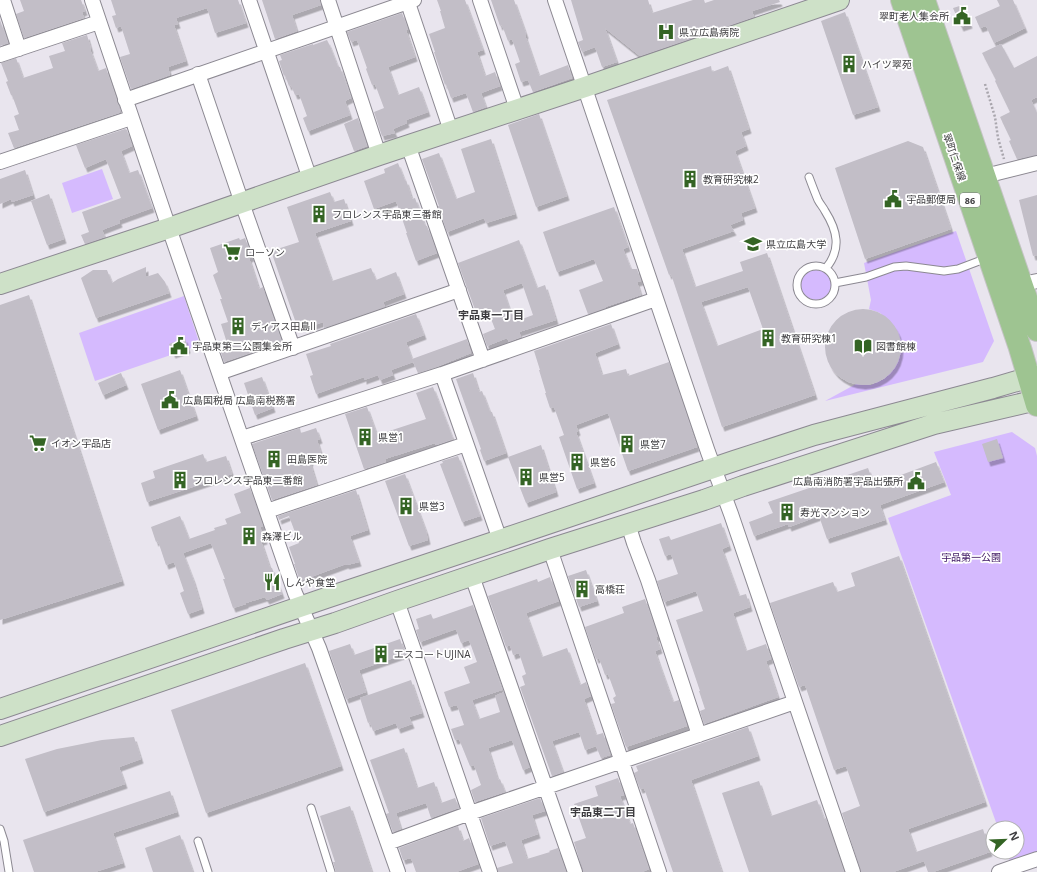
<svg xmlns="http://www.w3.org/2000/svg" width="1037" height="872" viewBox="0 0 1037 872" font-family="'Open Sans','Noto Sans JP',sans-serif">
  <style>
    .green { fill: #d5bafe }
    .building { fill: #c2bec7; fill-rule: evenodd; filter: url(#shadow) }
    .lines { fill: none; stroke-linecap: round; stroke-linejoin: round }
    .lane-casing { stroke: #8c8992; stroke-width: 9 }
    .street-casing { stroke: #8c8992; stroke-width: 16 }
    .secondary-casing { stroke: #8c8992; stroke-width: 22 }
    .primary-casing { stroke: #c5c4c5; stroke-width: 24 }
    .path { stroke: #a9a6ad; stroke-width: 2.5; stroke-dasharray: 2 2; stroke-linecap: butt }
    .lane { stroke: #fff; stroke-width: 7 }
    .street { stroke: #fff; stroke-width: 14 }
    .secondary { stroke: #cee1c8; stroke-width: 20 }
    .primary { stroke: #9ec491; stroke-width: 22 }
    .labels { text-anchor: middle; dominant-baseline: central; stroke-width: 3.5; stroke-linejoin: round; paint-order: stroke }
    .shield { fill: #fff; stroke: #777679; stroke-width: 1 }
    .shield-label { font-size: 9px; font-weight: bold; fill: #3d3c3f }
    .poi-label { font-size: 10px; fill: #3d3c3f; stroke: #fff; text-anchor: start }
    .street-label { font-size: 10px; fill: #3d3c3f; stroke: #fff }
    .park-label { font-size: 10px; fill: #3a125f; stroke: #fff }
    .neighbourhood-label { font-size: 11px; font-weight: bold; fill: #3d3c3f; stroke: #fff }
  </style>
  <defs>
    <filter id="shadow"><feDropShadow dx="2.5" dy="4.5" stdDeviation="0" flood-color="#0004"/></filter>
  </defs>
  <rect width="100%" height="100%" fill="#e9e5ee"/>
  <path class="green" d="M102,169l11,30 -41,14 -10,-30z
    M956,231l38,110 -11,21 -158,39 31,-17 15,1 13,-6 10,-11 6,-14 -1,-15 -6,-14 -13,-12 -11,-4 2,-9 -7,-37z
    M801 285a15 15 0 1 1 30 0a15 15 0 1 1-30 0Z
    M184,296l16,49 -105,36 -16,-48z
    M1012,432l23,16 2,8v396l-27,10 -3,-10h10v-24h-19l-110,-310 63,-23 -17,-43z"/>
  <path class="building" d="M20,0h61l4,11 -3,1 2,6 -60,20 -8,-24 8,-3z
    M111,0h127l8,23 -31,10 -8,-25 -31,10 2,6 -4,1 12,36 -18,6 2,8 -39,14 -11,-32 10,-3 -9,-28 -5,2 -4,-12 4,-1z
    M262,0h58l1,5 -29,10 5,16 -22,8z
    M437,0h28l18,50 -6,2 8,24 10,-4 5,14 -19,7 5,14 -13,5 -7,-19 -15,5 -5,-14 -1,1 -11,-33h1l-6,-18 16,-6 -5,-17h1z
    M491,0h23l12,34 -1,1 14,41 29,-11 4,13 -39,14 -5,-12 -7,2 -6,-18 5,-2 -8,-23 -4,2 -6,-16 -2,1z
    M571,0h77l4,13 41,-13h11l1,3 9,-3h65l1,2 -28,9 2,6 -114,39 -35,-28 12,34 -15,5 -7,-20 -13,5 -4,-10 5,-2z
    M997,0h16l12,28 -31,15 -8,-17 -6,2 -5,-11 25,-11z
    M963,5l7,19 -9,3 -8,-19z
    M845,12l33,95 -25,8 -32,-94z
    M402,13l6,16 -2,1 9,27 -27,10 10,28 21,-8 9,25 -22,8 1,3 -14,6 2,4 -13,3 -8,-24 10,-4 -9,-24 -3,1 -6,-16 1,-1 -10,-28 -6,2 -4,-10z
    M0,20l8,23 -8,3z
    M87,35l4,14h-1l8,22 8,-3 9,27 5,17 -1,1 -105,35 -6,-15 11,-3 -5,-14 5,-2 -7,-19h-1l-5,-13 2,-1 -7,-18 15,-5 7,20 30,-10 -4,-12 16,-5 -3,-8z
    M327,40l2,4 9,23h2l11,31 -6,3 5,14 -42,16 -5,-13 4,-2 -8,-22 -4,1 -4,-10 -2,1 -4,-11 -1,1 -5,-15 3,-1 -2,-5 33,-11v1z
    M1001,44l13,24 23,-12v41l-6,3 6,13v42l-20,4 -8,-18 2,-1 -11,-23 10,-5 -15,-31 1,-1 -14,-27z
    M711,66l1,6 16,-6 21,63 -8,3 5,14 -11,5 20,57 -14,5 2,7 -13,5 4,6 -52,18 13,38 48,-16 -3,-9 27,-9 48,142 -93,32 -51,-153 -2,1 -62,-175zM748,287l15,42 -46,17 -16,-44z
    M539,114l28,82 -31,11 -28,-82z
    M358,118l9,28 -13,5 -10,-27z
    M125,129l2,1 5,16 -11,5 8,22 9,-3 14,38 -33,12 1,3 -18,7 3,7 -20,7 -4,-9 8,-3 -7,-20 39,-14 -15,-39 -21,9 -9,-23z
    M491,139l24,75 -29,9 -2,-5 -37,14 -9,-26h1l-17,-47 17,-6 17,46 19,-7 -14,-43z
    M908,141l15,6 28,82 -86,30 -30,-91z
    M398,163l7,18 1,-1 6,19 3,-1 10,28h2l10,27 -21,8 -10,-28h1l-11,-32 -22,8 -10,-28 21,-8 -1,-4z
    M25,170l8,25 -21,7 -1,-3 -11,5v-25z
    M330,192l4,10 10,-3 7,22 -36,12 17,48 39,-13 5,12 20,-8 8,22 -21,8 2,5 -61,21 -1,-6 -17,6 -1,-5 -8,3 -26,-75 28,-9 -12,-35z
    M49,194l15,45 -17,6 -16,-44z
    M1037,195v60l-4,1 -14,-56z
    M614,207l14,40 -5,2 8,20h6l4,12 -4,1 4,13 -36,12 1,1 -18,6 -9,-24 24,-9 -9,-22 -37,13 -14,-40z
    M239,238l1,2 5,-2 7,19 -3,1 10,31 4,-2 13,40v-1l6,16 -58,20 -5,-16 8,-3 -6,-19 7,-2 -8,-23h2l-9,-24 5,-3 -8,-24z
    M519,240l18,48 8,-3 11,35 -37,12 2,5 -12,5 -2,-4 -20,8 -4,-12 12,-5 -7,-18 -11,4 -19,-52zM522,283l11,32 -19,7 -11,-32z
    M146,267v10l12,-4 7,9 4,11 -73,25 -15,-40 12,-8h14l5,13 6,-4z
    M29,295l93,286 -122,39v-315z
    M825 347a38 38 0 1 1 76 0a38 38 0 1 1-76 0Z
    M416,314l8,21 -18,7 7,20 -22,8 2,5 -13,5 -2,-5 -14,5v-3l-48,17 -6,-18 3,-1 -7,-21 25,-8 -1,-2z
    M611,324l7,20 -23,9 7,22 24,-6 2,7 41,-14 28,85 -69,24 -20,-58 -32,12 2,6 -2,1 18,51 -17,6 -18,-52 5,-2 -10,-28 -4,1 -5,-15h1l-7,-23h1l-6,-19z
    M185,338l3,11 -15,5 -4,-10z
    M467,339l4,14 -37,15 -16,5 -6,-14z
    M180,370l16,46 -38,14 -17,-46z
    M121,373l5,12 -23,10 -5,-12z
    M473,373l6,19 3,-1 8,21h2l14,41 -22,8 -4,-11 1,-1 -25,-70z
    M262,377l11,31 -18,7 -11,-32z
    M433,387l20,52 -17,6 -1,-2 -50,16 1,3 -22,7 -19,-55 22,-7 10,28 49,-16 -10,-26z
    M300,428l1,5 15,-5 4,11 -3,1 4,13 -11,4 1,4 -1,1 7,23 -45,15 -20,-56z
    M997,439l6,19 -15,4 -6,-18z
    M541,445l15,47 -30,11 -18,-46z
    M203,454l3,8 20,-6 6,18 -85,28 -6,-19 14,-5 -2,-7z
    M458,456l22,60 -18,6 -22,-58 3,-1 -1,-2z
    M936,462l8,20 -64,23 5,15 -58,19 -8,-23 -30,11 -1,-3 -34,12 -5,-14 24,-9 -5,-11 100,-34 6,17z
    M405,474l21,57 2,9 -19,6 -24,-65z
    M250,488l13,38 -3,1 5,13 -4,1 9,27h2l10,26 -15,6 -2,-3 -19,6v1l-13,4 -10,-29h2l-14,-36 -28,10 10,26 9,30 -14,5 -8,-21 4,-2 -10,-29 -8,3 -8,-24 -2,1 -5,-15 29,-11 9,23 26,-9 -1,-2 13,-4 -2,-5 16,-6 -7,-19z
    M356,490l12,40 -18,6 9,26 -12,3 -1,-1 -46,17 -6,-17h1l-6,-17 10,-4 -10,-27 -10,4 -1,-4z
    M721,523l8,23 -7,3 17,47 7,-2 4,13 -17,6 13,38 20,-7 5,15 -5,2 12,36 -74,27 -4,-13 5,-2 -6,-18h1l-24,-71 27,-9 -7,-20 -32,11 -7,-21 21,-7 -7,-20 -6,2 -6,-17 10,-3 2,4z
    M899,556l86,246 -77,27 8,23 67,-23 7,23 -57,20h-5l-4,-11 -31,11h-32l-19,-59 18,-7 -14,-40 -12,4 -29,-85 -6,2 -29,-84 63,-21 4,10 18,-6 -4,-13z
    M586,570l11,31 -18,6 -11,-31z
    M550,577l9,24 -33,12 16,44 25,-9 13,37 6,-3 5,14 -7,3 12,36 7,-2 7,22 -9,3 -5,-12 -11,4 -6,-18 -27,9 11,31 -11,4 -32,-89 5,-2 -3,-9 4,-2 -7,-21 -6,2 -3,-10 -4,2 -18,-51 49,-17 1,3z
    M645,599l13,38h-2l4,12 -5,2 4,12 14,39 6,-2 8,26 -61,21 -15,-43 4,-1 -2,-5 3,-2 -8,-22 -3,1 -6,-17 -3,1 -11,-32 39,-14 -2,-6z
    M473,605l29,85 -30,10 7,19 21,-7 -5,-16 9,-4 26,75 -7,3 -11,-30 -24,8 10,32 2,-1 5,13 -30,10 -4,-12 10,-5 -7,-20 -4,1 -11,-27 -4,1 -4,-11 13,-4 -7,-20 -8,2 -5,-15 26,-9 -6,-16 13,-5 -8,-22 -8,3 -5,-14 -36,13 -4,-12 3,-1 -3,-10 15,-5 2,5z
    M400,639l5,15 -46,16 7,22 -20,7 -17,-48 21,-7 4,11z
    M305,663l36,103 -135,47 -35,-103z
    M411,680l11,33 -13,4 3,7 -14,5 -2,-6 -23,8 -3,-9 -2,1 -8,-25z
    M748,727l10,29 -67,24 31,92h-49l-29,-84 -4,1 -6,-16 4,-2 -2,-5z
    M134,737l7,22 -22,8 6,17 -81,28 -19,-53 32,-10 45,-9z
    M404,748l13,40 17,-6 7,21 14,-5 4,10 -28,10 -5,-15 -30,10 5,16 -8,3 -7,-18 3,-1 -19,-53z
    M618,778l6,17 -4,1 10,28 3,-1 16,46 -7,3h-59l-9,-30 12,-4 -12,-34 24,-8 -3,-10z
    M759,781l12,35 46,-16 7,19 2,-1 18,54h-95l-27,-79z
    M170,791l7,21 -64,21 10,30 -28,9h-61l-11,-32z
    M540,798l5,13 -13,4 6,19 -17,6 6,19 23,-7 -1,-1 9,-3 8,24h-68l-1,-4 16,-5 -8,-22 -15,5 -9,-28z
    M350,806l22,66h-36l-3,-10h2l-15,-46z
    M458,826l5,15 6,-3 9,26 -22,8h-40l-5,-14 -8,2 -4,-12z
    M180,835l13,37h-40l-8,-24z"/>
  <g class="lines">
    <g class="lane-casing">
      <path id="lane" d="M809,177c3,8 6,16 9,23 2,4 5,7 7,11 12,19 17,38 1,57
        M797 285a19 19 0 1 1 38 0a19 19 0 1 1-38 0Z
        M835,283l31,-6 28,-10 12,-1 38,5 14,-2 29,-11
        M311,808l20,64
        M0,829l4,12 5,31
        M198,841l10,31"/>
    </g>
    <g class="street-casing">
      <path id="street" d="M3,0l16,49
        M92,0l77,228 126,365 24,55 79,224
        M249,0l61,179
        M328,0l51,155
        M407,0l44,131
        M480,0l37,109
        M555,0l153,452 23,62 122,358
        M0,55l99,-33
        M198,74l44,129 51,145
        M125,100l289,-100
        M408,145l75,215
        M0,162l131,-44
        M985,176l52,-13
        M1022,284l15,-3
        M219,373l240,-83
        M442,374l58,166
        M242,438l200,-64 214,-75
        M267,511l199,-67
        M628,524l6,19 14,37 51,155
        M550,549l109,323
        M472,576l103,296
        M397,601l93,271
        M388,843l82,-30 325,-111
        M999,872l38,-13"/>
    </g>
    <g class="secondary-casing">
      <path id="secondary" d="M0,284l169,-56 210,-73 206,-68 254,-87
        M0,709l326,-111 174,-58 234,-79 80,-26 179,-47 44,-13
        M0,736l284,-97 51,-16 62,-22 153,-52 154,-49 39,-14 191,-62 103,-24"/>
    </g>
    <g class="primary-casing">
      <path id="primary" d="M902,0l118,348 17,57
        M924,0l113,330"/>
    </g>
    <path class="path" d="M985,84l10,33 3,21 6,21"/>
    <use href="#lane" class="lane"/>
    <use href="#street" class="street"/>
    <use href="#secondary" class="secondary"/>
    <use href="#primary" class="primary"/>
  </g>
  <defs>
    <g id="civic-bare" transform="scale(1.38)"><path d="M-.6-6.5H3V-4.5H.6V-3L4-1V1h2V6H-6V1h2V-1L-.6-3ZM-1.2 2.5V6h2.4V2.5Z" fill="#346424" stroke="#fff" stroke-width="2.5" paint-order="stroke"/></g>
    <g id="hospital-bare" transform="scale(1.38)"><path d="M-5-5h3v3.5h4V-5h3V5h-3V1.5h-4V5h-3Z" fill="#346424" stroke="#fff" stroke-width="2.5" paint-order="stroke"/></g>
    <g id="building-bare" transform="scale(1.38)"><path d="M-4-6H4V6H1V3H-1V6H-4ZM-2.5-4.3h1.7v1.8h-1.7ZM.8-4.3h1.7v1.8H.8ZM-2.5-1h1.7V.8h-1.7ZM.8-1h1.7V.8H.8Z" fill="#346424" stroke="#fff" stroke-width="2.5" paint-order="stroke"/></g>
    <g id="university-bare" transform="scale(1.38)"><path d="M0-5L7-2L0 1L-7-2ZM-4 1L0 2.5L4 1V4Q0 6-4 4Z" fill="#346424" stroke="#fff" stroke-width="2.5" paint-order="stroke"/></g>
    <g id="supermarket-bare" transform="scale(1.38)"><path d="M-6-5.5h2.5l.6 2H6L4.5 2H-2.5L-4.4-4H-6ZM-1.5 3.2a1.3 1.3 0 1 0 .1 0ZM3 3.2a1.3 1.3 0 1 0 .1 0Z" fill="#346424" stroke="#fff" stroke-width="2.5" paint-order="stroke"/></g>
    <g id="library-bare" transform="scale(1.38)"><path d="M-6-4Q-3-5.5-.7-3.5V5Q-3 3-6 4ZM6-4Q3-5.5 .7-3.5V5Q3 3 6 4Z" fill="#346424" stroke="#fff" stroke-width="2.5" paint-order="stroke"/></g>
    <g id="restaurant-bare" transform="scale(1.38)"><path d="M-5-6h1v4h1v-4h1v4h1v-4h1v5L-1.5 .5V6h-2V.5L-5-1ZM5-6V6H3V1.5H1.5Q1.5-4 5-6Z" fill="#346424" stroke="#fff" stroke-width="2.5" paint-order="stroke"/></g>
  </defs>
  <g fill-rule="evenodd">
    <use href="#civic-bare" x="962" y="16"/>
    <use href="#hospital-bare" x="666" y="32"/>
    <use href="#building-bare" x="849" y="64"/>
    <use href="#building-bare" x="690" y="179"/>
    <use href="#civic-bare" x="893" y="199"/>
    <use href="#building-bare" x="319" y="214"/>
    <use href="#university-bare" x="753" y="244"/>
    <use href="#supermarket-bare" x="232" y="252"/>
    <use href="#building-bare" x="238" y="326"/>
    <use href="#building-bare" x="768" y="338"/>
    <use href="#civic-bare" x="179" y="346"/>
    <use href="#library-bare" x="863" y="346"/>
    <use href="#civic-bare" x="170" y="400"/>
    <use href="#building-bare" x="365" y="437"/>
    <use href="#supermarket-bare" x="38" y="443"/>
    <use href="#building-bare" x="627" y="444"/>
    <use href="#building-bare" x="274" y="459"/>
    <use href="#building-bare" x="577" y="462"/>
    <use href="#building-bare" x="526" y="477"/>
    <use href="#building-bare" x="180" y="480"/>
    <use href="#civic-bare" x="916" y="481"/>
    <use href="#building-bare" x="406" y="506"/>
    <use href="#building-bare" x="787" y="512"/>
    <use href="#building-bare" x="249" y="536"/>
    <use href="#restaurant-bare" x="272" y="582"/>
    <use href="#building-bare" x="582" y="589"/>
    <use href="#building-bare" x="381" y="654"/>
  </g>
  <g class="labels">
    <rect class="shield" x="960" y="193" width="20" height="14" rx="3"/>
    <g class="shield-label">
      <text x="970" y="200">86</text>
    </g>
    <g class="poi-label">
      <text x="949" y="16" text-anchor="end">翠町老人集会所</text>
      <text x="679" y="32">県立広島病院</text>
      <text x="862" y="64">ハイツ翠苑</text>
      <text x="703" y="179">教育研究棟2</text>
      <text x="906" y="199">宇品郵便局</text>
      <text x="332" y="214">フロレンス宇品東三番館</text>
      <text x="766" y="244">県立広島大学</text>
      <text x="245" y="252">ローソン</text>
      <text x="251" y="326">ディアス田島II</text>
      <text x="781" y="338">教育研究棟1</text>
      <text x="192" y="346">宇品東第二公園集会所</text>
      <text x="876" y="346">図書館棟</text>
      <text x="183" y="400">広島国税局 広島南税務署</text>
      <text x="378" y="437">県営1</text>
      <text x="51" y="443">イオン宇品店</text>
      <text x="640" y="444">県営7</text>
      <text x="287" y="459">田島医院</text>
      <text x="590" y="462">県営6</text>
      <text x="539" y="477">県営5</text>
      <text x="193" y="480">フロレンス宇品東二番館</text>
      <text x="903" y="481" text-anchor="end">広島南消防署宇品出張所</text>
      <text x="419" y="506">県営3</text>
      <text x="800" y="512">寿光マンション</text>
      <text x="262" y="536">森澤ビル</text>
      <text x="285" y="582">しんや食堂</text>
      <text x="595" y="589">高橋荘</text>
      <text x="394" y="654">エスコートUJINA</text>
    </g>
    <g class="street-label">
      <text transform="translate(955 157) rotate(71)">翠町仁保線</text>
    </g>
    <g class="park-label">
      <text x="971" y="557">宇品第一公園</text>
    </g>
    <g class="neighbourhood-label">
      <text x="491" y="314">宇品東一丁目</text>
      <text x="603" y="811">宇品東二丁目</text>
    </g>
  </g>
  <g transform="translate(1005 840) rotate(67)"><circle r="19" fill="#ffffff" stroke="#b1b1b2"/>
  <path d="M0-3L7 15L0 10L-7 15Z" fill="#346424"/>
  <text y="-6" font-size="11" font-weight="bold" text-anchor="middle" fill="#3d3c3f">N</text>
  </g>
</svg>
